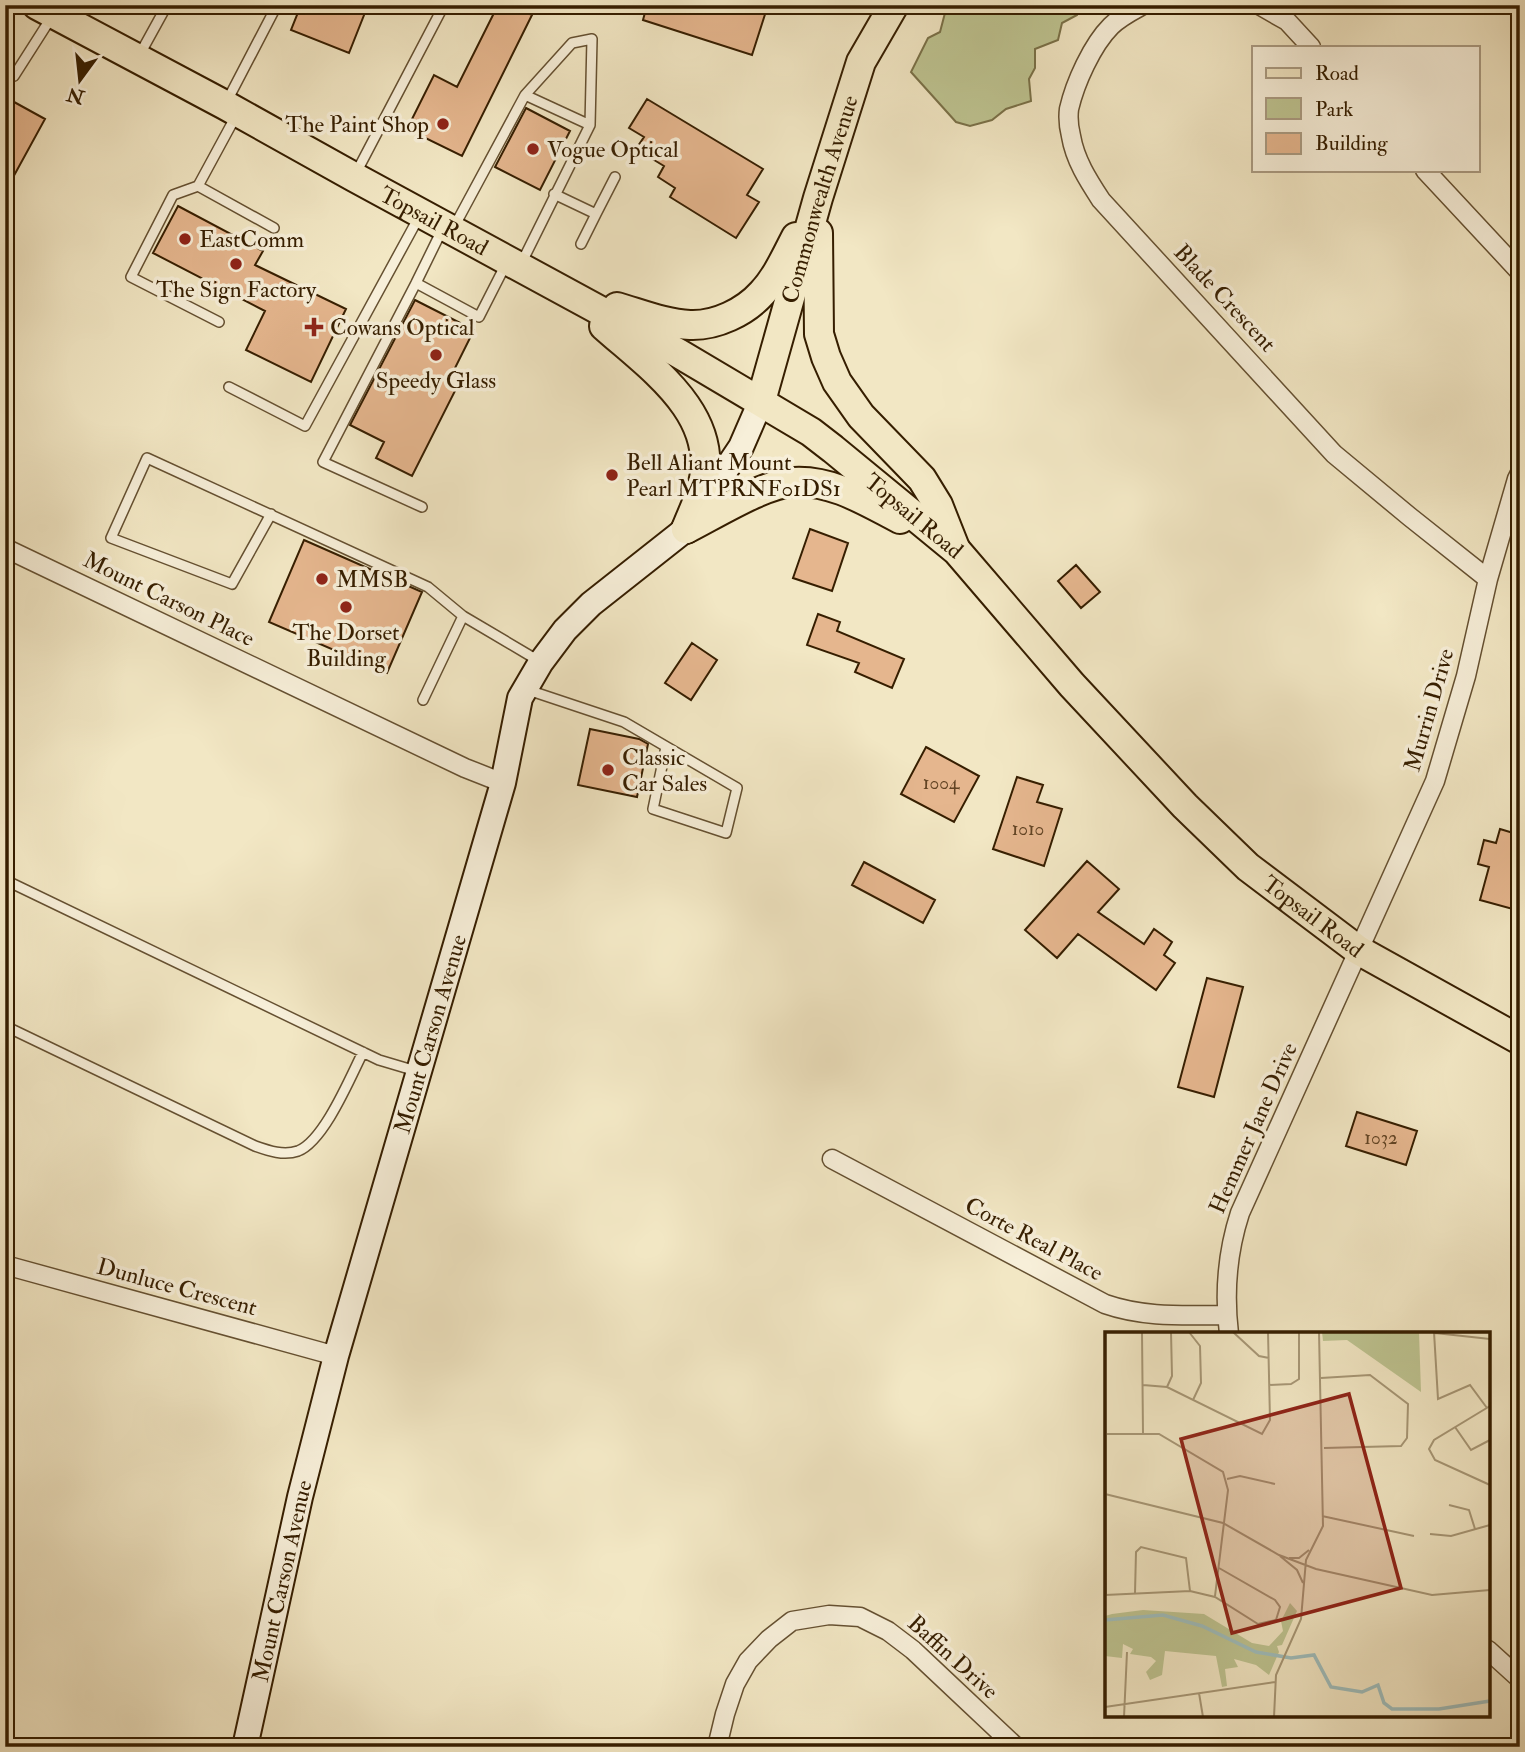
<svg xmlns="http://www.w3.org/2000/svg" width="1525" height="1752" viewBox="0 0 1525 1752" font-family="'IM FELL Double Pica',serif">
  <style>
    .green { fill: #bec491; stroke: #7a7148; stroke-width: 2 }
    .building { fill: #e5b68e; stroke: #361e00; stroke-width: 2 }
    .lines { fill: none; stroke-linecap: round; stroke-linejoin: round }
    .lane-casing { stroke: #655031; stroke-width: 12 }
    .street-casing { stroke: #655031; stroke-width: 21 }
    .secondary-casing { stroke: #361e00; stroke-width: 28 }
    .primary-casing { stroke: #361e00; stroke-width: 32 }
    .lane { stroke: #f7efd9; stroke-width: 9 }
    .street { stroke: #f7efd9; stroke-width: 18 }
    .secondary { stroke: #f7efd9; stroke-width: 24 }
    .primary { stroke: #f2e7c4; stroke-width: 28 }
    .poi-dot { fill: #8f2418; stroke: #f7efd9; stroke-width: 2.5 }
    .labels { text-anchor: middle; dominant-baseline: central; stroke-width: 7; stroke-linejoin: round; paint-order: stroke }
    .number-label { font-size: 19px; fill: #624424 }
    .poi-label { font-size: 23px; fill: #361e00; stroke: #f7efd9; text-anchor: start }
    .street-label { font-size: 23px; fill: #361e00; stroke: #f7efd9 }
    .inset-river { fill: none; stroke: #9fbebd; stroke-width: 3.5 }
    .inset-road { fill: none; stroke: #a79776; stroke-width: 2 }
    .view { fill: #8f2418; fill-opacity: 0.15; stroke: #8f2418; stroke-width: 3.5 }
    .inset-edge { fill: none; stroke: #361e00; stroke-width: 3.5 }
  </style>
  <rect width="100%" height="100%" fill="#f2e7c4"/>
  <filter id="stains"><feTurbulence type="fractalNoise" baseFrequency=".00286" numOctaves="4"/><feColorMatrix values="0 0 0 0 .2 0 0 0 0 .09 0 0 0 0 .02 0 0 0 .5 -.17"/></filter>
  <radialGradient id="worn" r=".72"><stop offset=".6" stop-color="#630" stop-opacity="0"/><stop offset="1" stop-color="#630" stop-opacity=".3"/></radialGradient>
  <path class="green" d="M951,5h129l-3,10 -15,8 -4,17 -23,9v19l-6,11 2,22 -25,8 -14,11 -22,6 -14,-4 -45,-50 17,-34 12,-6 5,-19z"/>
  <path class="building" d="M301,5h67l-19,48 -58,-23z
    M498,5h13l21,10 -70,141 -55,-27 27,-54 23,12z
    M647,5h121l-16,50 -109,-35z
    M5,97l40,22 -40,73z
    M647,99l116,70 -16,26 12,7 -23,36 -66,-41 5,-9 -17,-11 6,-11 -28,-17 8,-12 -15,-9z
    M526,108l44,23 -30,59 -45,-23z
    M178,206l85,45 -8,14 91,44 -35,73 -65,-32 19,-39 -112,-58z
    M415,300l59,30 -25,50 9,5 -46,91 -36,-18 8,-16 -34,-17z
    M810,529l38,14 -16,48 -39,-13z
    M304,540l118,52 -35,81 -118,-51z
    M1076,565l24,27 -19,16 -23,-27z
    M818,614l22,8 -3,9 67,28 -12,29 -37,-16 4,-9 -52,-18z
    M692,643l25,17 -26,40 -26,-17z
    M590,729l49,10 9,5 -11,53 -59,-12z
    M926,747l53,29 -25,46 -53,-28z
    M1017,777l26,8 -6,17 25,7 -18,57 -51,-17z
    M1500,829l20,6v76l-40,-11 9,-33 -11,-3 6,-24 12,3z
    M1087,861l32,28 -21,23 46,32 10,-15 18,13 -8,13 11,8 -19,27 -78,-56 -21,24 -32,-28z
    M864,862l71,38 -12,23 -71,-38z
    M1207,978l36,9 -29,110 -36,-10z
    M1357,1112l60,19 -11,34 -60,-19z"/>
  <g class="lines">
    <g class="lane-casing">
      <path id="lane" d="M140,54l27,-49
        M5,72l9,4 37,-58
        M525,95l47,-52 20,-4 -2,86
        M227,101l50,-96
        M237,114l-39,72 76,42
        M356,173l88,-168
        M198,186l-25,9 -42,82 88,45
        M554,194l42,20 19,-37
        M454,227l71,-132 65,30 -68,137
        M581,244l15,-30
        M416,283l63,34 27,-53
        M229,387l76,39 115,-211
        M422,507l-99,-45 93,-179 26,-53
        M271,514l-39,70 -121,-46 36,-80 281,129 35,29
        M528,690l96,32 113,66 -11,45 -73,-24 13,-62
        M423,700l40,-84 76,45
        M5,880l374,180 37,11
        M5,1026l250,120c14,5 29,10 43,5 26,-10 52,-73 65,-99"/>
    </g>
    <g class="street-casing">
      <path id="street" d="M1143,5c-11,6 -23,12 -32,21 -19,19 -36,57 -42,83 -1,8 0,19 2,27 4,24 17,44 30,64l233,254 76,63 78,62
        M1259,5l28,16 24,26
        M1425,170l95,102
        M5,548l460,220 38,15
        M832,1159l273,145c40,14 80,11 122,11
        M5,1265l331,91
        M1229,1334c-5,-41 -2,-81 11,-121l195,-432 31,-105 22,-97 29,-100 3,-6
        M1488,1650l32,29
        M717,1747l8,-33 10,-30 13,-23 21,-22 23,-18 37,-6 31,2 28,14 25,19 103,97"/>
    </g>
    <g class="secondary-casing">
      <g id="secondary">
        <path id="s1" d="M245,1747l55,-250 36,-141 167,-573 17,-85 21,-36 24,-32 26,-26 95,-75 55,-82 20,-46"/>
      </g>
    </g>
    <g class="primary-casing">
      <g id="primary">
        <path id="s2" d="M37,5l188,100 129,72 324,176 133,79 22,17 124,102 115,134 113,121 63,61 110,83 162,90"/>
        <path d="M818,233l1,101 7,23 11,25 24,34 61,63 16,26 17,43"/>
        <path d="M617,307c24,7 49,17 73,18 26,1 55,-13 72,-32 15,-16 24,-37 34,-56"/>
        <path d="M604,326c47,42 118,89 98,162 -4,14 -11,28 -16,41"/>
        <path id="s3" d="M761,401l57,-203 43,-136 33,-57"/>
        <path d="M686,529c28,-14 79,-46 108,-47 39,-2 73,20 106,37"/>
      </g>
    </g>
    <use href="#lane" class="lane"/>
    <use href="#street" class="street"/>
    <use href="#secondary" class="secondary"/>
    <use href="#primary" class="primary"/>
  </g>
  <g class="poi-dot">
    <circle cx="443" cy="124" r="7"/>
    <circle cx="533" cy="149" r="7"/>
    <circle cx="185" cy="239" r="7"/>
    <circle cx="236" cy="264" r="7"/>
    <path d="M310.5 316.5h7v7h7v7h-7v7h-7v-7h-7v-7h7z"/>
    <circle cx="436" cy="355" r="7"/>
    <circle cx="612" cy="475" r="7"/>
    <circle cx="322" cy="579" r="7"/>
    <circle cx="346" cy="607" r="7"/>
    <circle cx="608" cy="770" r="7"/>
  </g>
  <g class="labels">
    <g class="number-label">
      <text x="941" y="783">1004</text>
      <text x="1028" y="829">1010</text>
      <text x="1381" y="1138">1032</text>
    </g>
    <g class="poi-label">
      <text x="429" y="124" text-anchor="end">The Paint Shop</text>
      <text x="547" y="149">Vogue Optical</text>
      <text x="199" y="239">EastComm</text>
      <text x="236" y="289" text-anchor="middle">The Sign Factory</text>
      <text x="330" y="327">Cowans Optical</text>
      <text x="436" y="380" text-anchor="middle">Speedy Glass</text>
      <text x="626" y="462">Bell Aliant Mount<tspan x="626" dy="26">Pearl MTPRNF01DS1</tspan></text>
      <text x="336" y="579">MMSB</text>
      <text x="346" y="632" text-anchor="middle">The Dorset<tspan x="346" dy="26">Building</tspan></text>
      <text x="622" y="757">Classic<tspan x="622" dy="26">Car Sales</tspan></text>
    </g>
    <g class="street-label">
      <text stroke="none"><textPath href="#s3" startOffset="210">Commonwealth Avenue</textPath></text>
      <text stroke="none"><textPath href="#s2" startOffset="452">Topsail Road</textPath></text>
      <text transform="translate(1225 298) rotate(47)">Blade Crescent</text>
      <text stroke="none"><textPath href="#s2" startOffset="1017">Topsail Road</textPath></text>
      <text transform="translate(169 599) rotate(26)">Mount Carson Place</text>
      <text transform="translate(1429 710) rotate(-74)">Murrin Drive</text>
      <text stroke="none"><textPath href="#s2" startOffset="1584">Topsail Road</textPath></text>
      <text stroke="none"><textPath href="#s1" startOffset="737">Mount Carson Avenue</textPath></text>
      <text transform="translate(1253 1128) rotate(-66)">Hemmer Jane Drive</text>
      <text transform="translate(1034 1239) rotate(28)">Corte Real Place</text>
      <text transform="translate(177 1287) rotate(15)">Dunluce Crescent</text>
      <text stroke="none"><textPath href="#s1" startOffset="170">Mount Carson Avenue</textPath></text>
      <text transform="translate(953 1657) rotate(42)">Baffin Drive</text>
    </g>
  </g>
  <g transform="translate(1105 1332)">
    <rect width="385" height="385" fill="#f2e7c4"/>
    <path d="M217,0h97l2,60 -74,-52 -24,1zM185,271l7,8 -15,34 -5,1 2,6 -10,23 -13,-10 -22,-6 4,8 -13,2 2,17 -5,1 -6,-31 -51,-5 -3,24 -12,5 -4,-8 10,-11 -5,-4 -21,-3 3,-5 -10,-5 -1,14 -17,-2v-40l7,-2 31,-4 61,4 48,29 17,3 14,-15 -2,-10z" fill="#bec491"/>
    <path class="inset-river" d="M0,288l58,-5 39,11 54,26 35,6 23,-3 17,32 31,5 16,-7 6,18 8,6h47l51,-8"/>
    <path class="inset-road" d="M37,0l1,101M84,0l11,14 1,37 -8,17M128,0l26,24 10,2M329,0l4,67 32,-14 17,23M330,1l55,6M216,46l49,-3 38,29 -1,34 -6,8 -77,2M0,48l1,215M38,53l24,2 95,47 8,-14 -2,-88M164,53l22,-1 8,-5v-47M62,55l5,-11 -1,-44M385,74l-56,34 -5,9 6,11 55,25M350,95l16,23 19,-10M2,102h52l64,38 5,18 -13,106M122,147l13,-3 35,8M0,162l118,29 56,32 37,14 116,26 58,-5M344,173l20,5 6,19M217,184l92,20M325,202l21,2 39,-11M175,224l17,14 6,13M184,226h10l10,-8M30,261l1,-41 5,-5 45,11 4,33M0,263l85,-4 25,6 43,27 18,-4 4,-13 -5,-7 -56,-32M94,361l4,24M0,375l170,-25M19,385l3,-65M169,385l2,-42 25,-56 5,-59 17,-34 -4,-194"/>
    <path class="view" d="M244,62l52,194 -169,45 -51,-194z"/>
    <rect width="385" height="385" class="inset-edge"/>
  </g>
  <rect width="1525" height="1752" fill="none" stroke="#f2e7c4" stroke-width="28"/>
  <rect x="7" y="7" width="1511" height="1738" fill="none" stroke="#361e00" stroke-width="3.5"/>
  <rect x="14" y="14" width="1497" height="1724" fill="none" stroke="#361e00" stroke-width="2"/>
  <rect x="1252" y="46" width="228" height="126" fill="#f7efd9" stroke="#aa9b82" stroke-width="2"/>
  <rect x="1266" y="68" width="35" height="10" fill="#f2e7c4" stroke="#aa9b82" stroke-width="2"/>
  <text x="1315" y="80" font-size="21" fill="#361e00">Road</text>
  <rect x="1266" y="98" width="35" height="21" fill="#bec491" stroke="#aa9b82" stroke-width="2"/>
  <text x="1315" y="116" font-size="21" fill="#361e00">Park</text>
  <rect x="1266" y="133" width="35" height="21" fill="#e5b68e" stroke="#aa9b82" stroke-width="2"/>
  <text x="1315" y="150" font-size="21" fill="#361e00">Building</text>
  <g transform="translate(80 80) rotate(195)" stroke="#f7efd9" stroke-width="5" paint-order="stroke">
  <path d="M0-5L12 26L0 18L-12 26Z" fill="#361e00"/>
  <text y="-10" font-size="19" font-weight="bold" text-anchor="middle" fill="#361e00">N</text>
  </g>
  <rect width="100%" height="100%" filter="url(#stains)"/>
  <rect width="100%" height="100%" fill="url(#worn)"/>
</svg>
